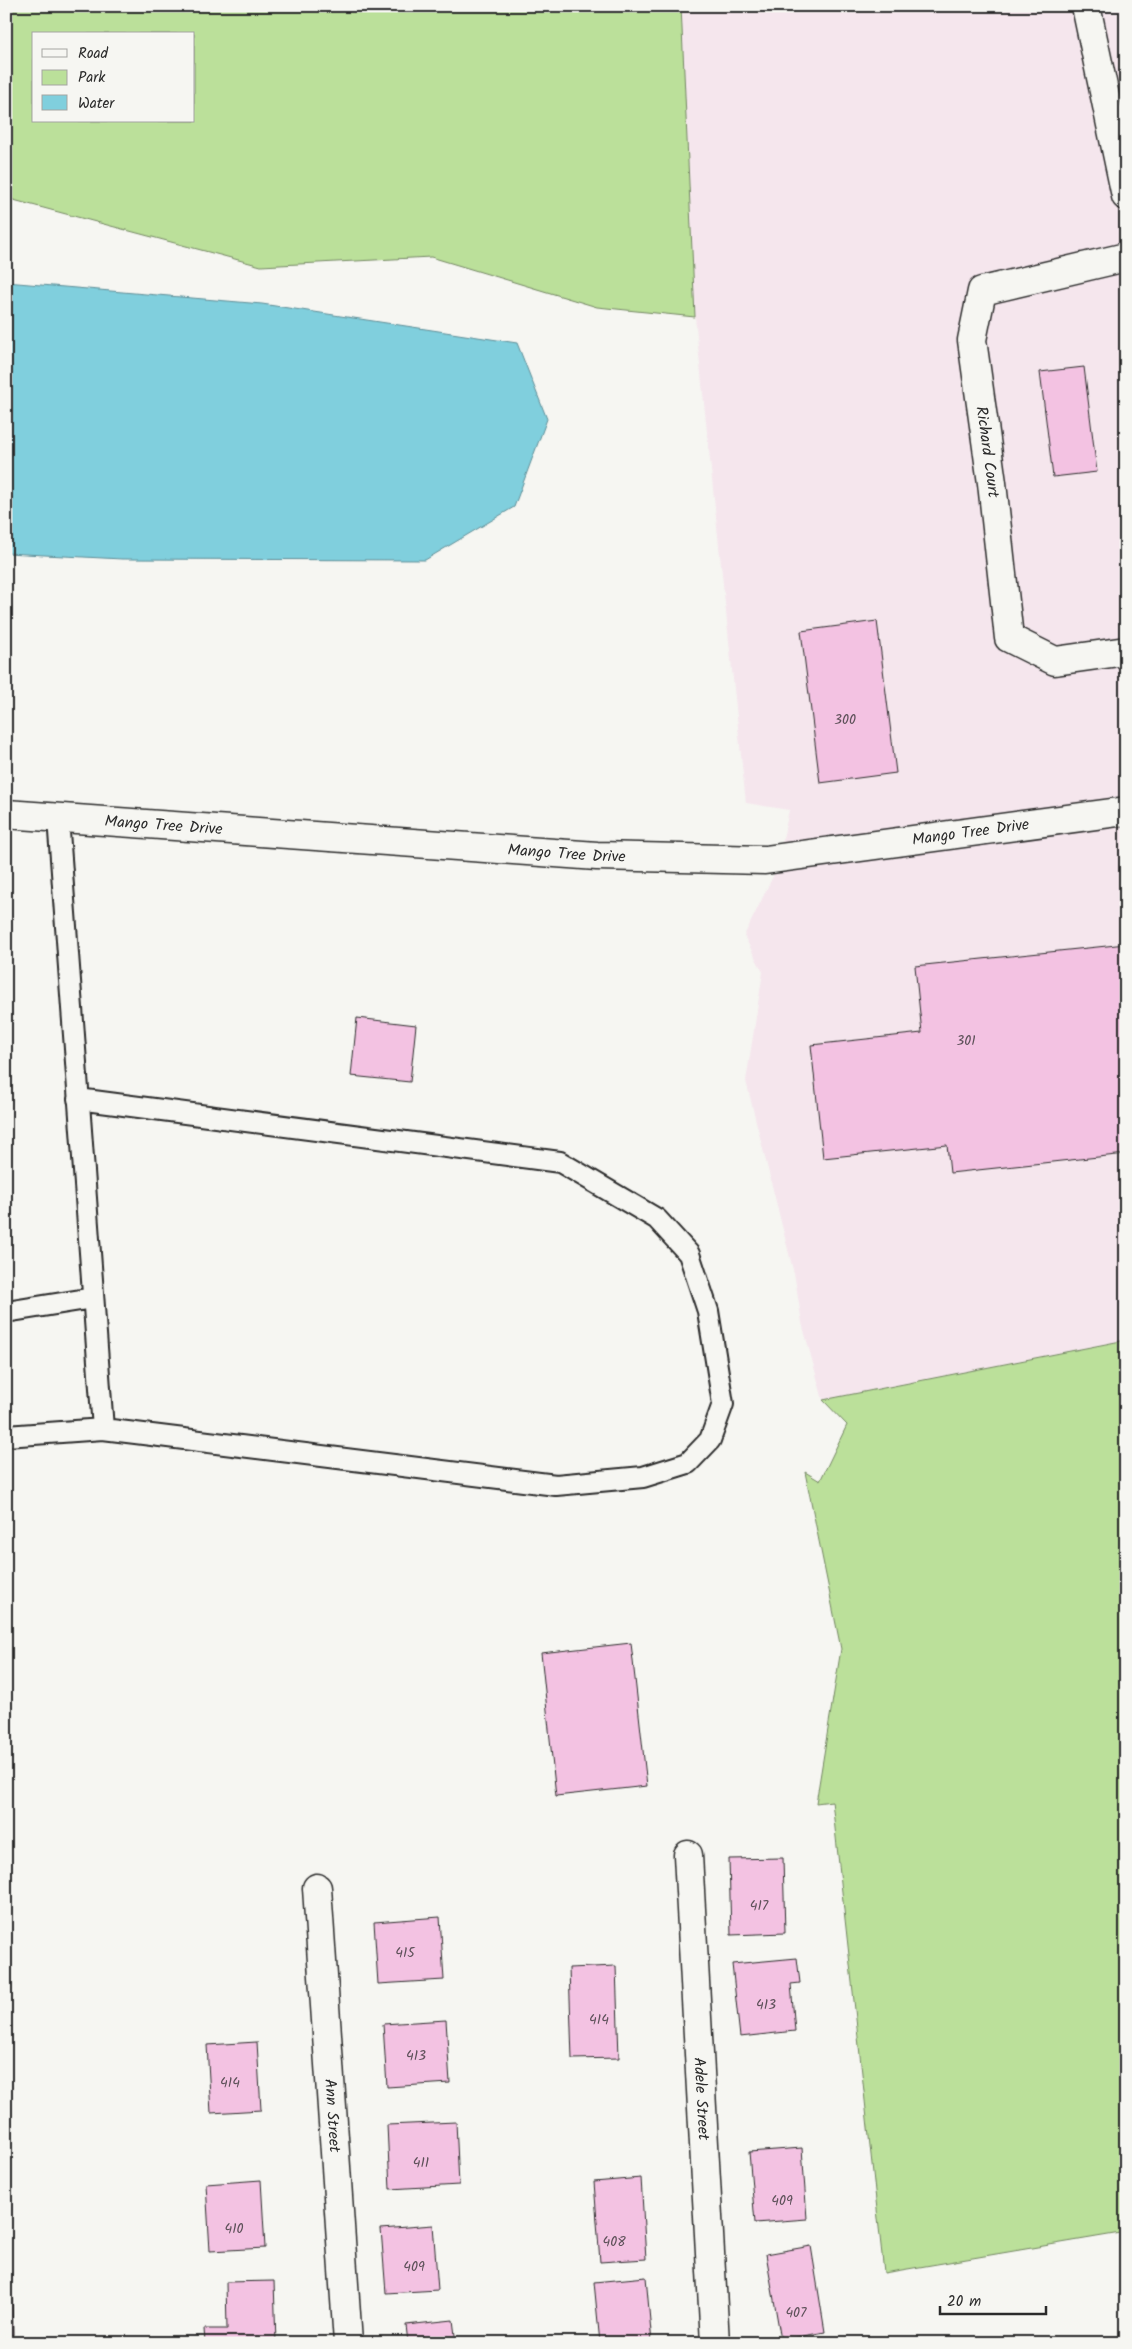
<svg xmlns="http://www.w3.org/2000/svg" width="1132" height="2349" viewBox="0 0 1132 2349" font-family="Kalam,sans-serif">
  <style>
    .built { fill: #f5e6ed }
    .green { fill: #bbe09a; stroke: #738662; fill-rule: evenodd }
    .water { fill: #80cfdd; stroke: #5e8d96 }
    .building { fill: #f3c2e2; stroke: #2b2b2b }
    .lines { fill: none; stroke-linecap: round; stroke-linejoin: round }
    .service-casing { stroke: #2b2b2b; stroke-width: 24 }
    .minor-casing { stroke: #2b2b2b; stroke-width: 31 }
    .service { stroke: #f6f6f2; stroke-width: 20 }
    .minor { stroke: #f6f6f2; stroke-width: 28 }
    .labels { text-anchor: middle; dominant-baseline: central; stroke-width: 5; stroke-linejoin: round; paint-order: stroke }
    .number-label { font-size: 14px; fill: #5d5159 }
    .street-label { font-size: 16px; fill: #2b2b2b; stroke: #f6f6f2 }
  </style>
  <rect width="100%" height="100%" fill="#f6f6f2"/>
  <filter id="ink" filterUnits="userSpaceOnUse"><feTurbulence type="fractalNoise" baseFrequency=".02" numOctaves="2"/><feDisplacementMap in="SourceGraphic" scale="10" xChannelSelector="R" yChannelSelector="G"/><feConvolveMatrix kernelMatrix="1 2 1 2 8 2 1 2 1" color-interpolation-filters="sRGB"/></filter>
  <g filter="url(#ink)">
    <path class="built" d="M681,6h445v1334l-303,60 -21,-77 -7,-45 -49,-197 17,-109 -19,-36 33,-68 12,-58 -43,-7 -51,-486z"/>
    <path class="green" d="M6,6h675l14,311 -98,-10 -166,-50 -170,9 -255,-68zM34,34h160v87h-160z
      M1126,1340v892l-242,41 -52,-472 -16,2 25,-154 -36,-177 15,9 27,-56 -24,-25z"/>
    <path class="water" d="M6,282l256,22 255,39 30,76 -33,88 -89,53 -303,-1 -116,-6z"/>
    <path class="building" d="M1084,367l13,105 -44,5 -13,-105z
      M877,621l19,152 -76,10 -19,-152z
      M1126,944v210l-176,19 -3,-28 -124,13 -12,-113 111,-12 -7,-67z
      M357,1018l59,7 -6,57 -59,-6z
      M631,1643l16,143 -91,10 -15,-143z
      M783,1858l2,75 -54,2 -2,-76z
      M440,1917l4,63 -66,4 -4,-62z
      M797,1958l3,25 -9,1 4,47 -55,6 -8,-73z
      M616,1966l3,92 -47,1 -3,-91z
      M446,2020l4,63 -63,4 -4,-63z
      M257,2042l4,68 -50,3 -4,-68z
      M456,2122l3,63 -69,4 -3,-64z
      M802,2148l5,71 -52,4 -6,-71z
      M641,2178l5,81 -46,3 -6,-80z
      M261,2180l4,68 -55,3 -4,-67z
      M433,2225l5,65 -52,3 -5,-64z
      M811,2246l14,86 -44,8 -15,-86z
      M646,2277l6,66h-52l-6,-61z
      M274,2281l2,62h-71l-1,-14h23l-1,-47z
      M6,2297h6l1,38h-7z
      M453,2320l3,23h-48l-2,-18z"/>
    <g class="lines">
      <g class="service-casing">
        <path id="service" d="M58,818l45,611
          M6,1312l87,-14
          M6,1436l97,-7 453,56 87,-8 45,-14 22,-23 13,-36 -15,-93 -19,-57 -32,-35 -97,-57 -482,-63"/>
      </g>
      <g class="minor-casing">
        <g id="minor">
          <path d="M1086,6l40,190"/>
          <path id="s1" d="M1126,257l-144,34 -10,49 20,143 17,155 46,23 71,-10"/>
          <path id="s2" d="M6,814l591,42 168,4 361,-49"/>
          <path id="s3" d="M688,1855l27,488"/>
          <path id="s4" d="M317,1888l31,455"/>
        </g>
      </g>
      <use href="#service" class="service"/>
      <use href="#minor" class="minor"/>
    </g>
  </g>
  <g class="labels">
    <g class="number-label">
      <text x="845" y="720">300</text>
      <text x="966" y="1041">301</text>
      <text x="759" y="1906">417</text>
      <text x="405" y="1953">415</text>
      <text x="766" y="2005">413</text>
      <text x="599" y="2020">414</text>
      <text x="416" y="2056">413</text>
      <text x="230" y="2083">414</text>
      <text x="421" y="2163">411</text>
      <text x="782" y="2201">409</text>
      <text x="234" y="2229">410</text>
      <text x="614" y="2242">408</text>
      <text x="414" y="2267">409</text>
      <text x="796" y="2313">407</text>
    </g>
    <g class="street-label">
      <text stroke="none"><textPath href="#s1" startOffset="311">Richard Court</textPath></text>
      <text stroke="none"><textPath href="#s2" startOffset="158">Mango Tree Drive</textPath></text>
      <text stroke="none"><textPath href="#s2" startOffset="968">Mango Tree Drive</textPath></text>
      <text stroke="none"><textPath href="#s2" startOffset="562">Mango Tree Drive</textPath></text>
      <text stroke="none"><textPath href="#s3" startOffset="244">Adele Street</textPath></text>
      <text stroke="none"><textPath href="#s4" startOffset="228">Ann Street</textPath></text>
    </g>
  </g>
  <rect width="1132" height="2349" fill="none" stroke="#f6f6f2" stroke-width="25"/>
  <rect x="12" y="12" width="1107" height="2324" fill="none" stroke="#2b2b2b" stroke-width="2" filter="url(#ink)"/>
  <rect x="32" y="32" width="162" height="90" fill="#f6f6f2" stroke="#a5a5a2"/>
  <rect x="42" y="49" width="25" height="8" fill="#f6f6f2" stroke="#a5a5a2"/>
  <text x="78" y="58" font-size="15" fill="#2b2b2b">Road</text>
  <rect x="42" y="70" width="25" height="15" fill="#bbe09a" stroke="#a5a5a2"/>
  <text x="78" y="82" font-size="15" fill="#2b2b2b">Park</text>
  <rect x="42" y="95" width="25" height="15" fill="#80cfdd" stroke="#a5a5a2"/>
  <text x="78" y="108" font-size="15" fill="#2b2b2b">Water</text>
  <path d="M940 2306v8h106v-8" fill="none" stroke="#2b2b2b" stroke-width="2.5"/>
  <text x="947" y="2306" font-size="15" fill="#2b2b2b" stroke="#f6f6f2" stroke-width="4" paint-order="stroke">20 m</text>
</svg>
